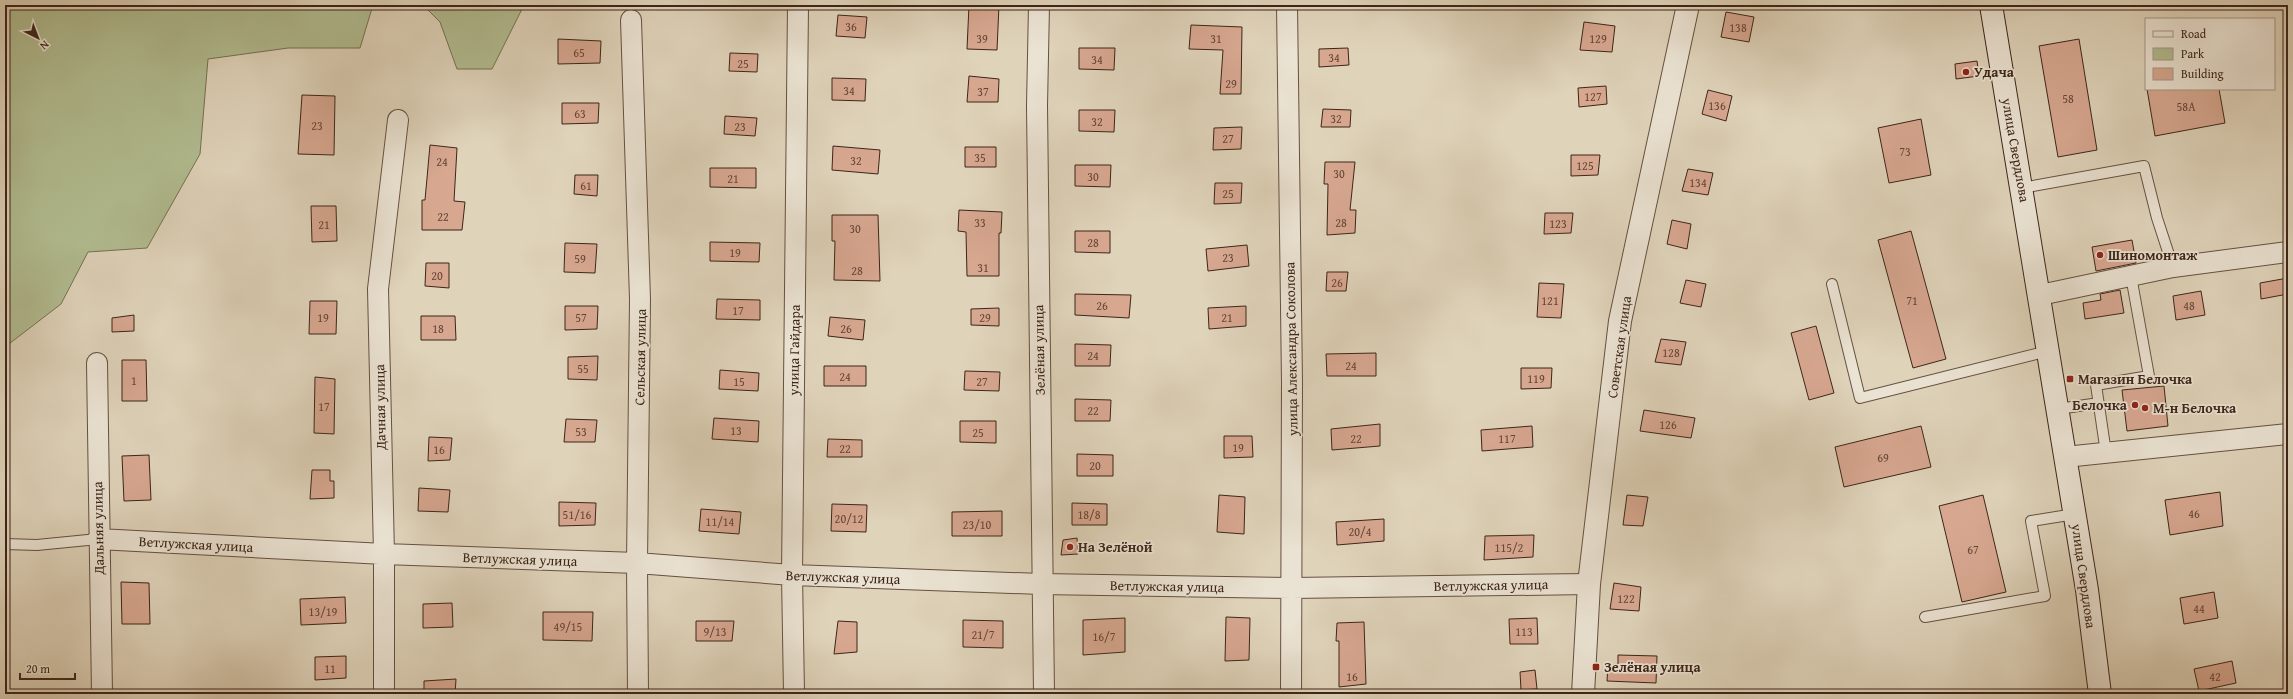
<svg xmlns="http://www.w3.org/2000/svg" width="2293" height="699" viewBox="0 0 2293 699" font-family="'Gentium Book Plus',serif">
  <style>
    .green { fill: #b1bc90; stroke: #777054 }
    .building { fill: #d7a790; stroke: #3d2519 }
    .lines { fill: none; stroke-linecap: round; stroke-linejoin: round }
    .service-casing { stroke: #665041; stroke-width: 12 }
    .minor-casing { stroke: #665041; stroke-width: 22 }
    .tertiary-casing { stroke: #665041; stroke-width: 24 }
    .secondary-casing { stroke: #3d2519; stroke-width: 24 }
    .service { stroke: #eae2d2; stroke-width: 10 }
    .minor { stroke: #eae2d2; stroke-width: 20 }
    .tertiary { stroke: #eae2d2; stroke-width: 22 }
    .secondary { stroke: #eae2d2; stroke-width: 22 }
    .poi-dot { fill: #8f2418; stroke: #eae2d2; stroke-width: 1.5 }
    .labels { text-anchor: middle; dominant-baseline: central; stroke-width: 3.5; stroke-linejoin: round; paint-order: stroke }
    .number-label { font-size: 12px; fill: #644637 }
    .poi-label { font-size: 14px; font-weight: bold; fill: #3d2519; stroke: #eae2d2; text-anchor: start }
    .street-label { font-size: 14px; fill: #3d2519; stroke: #eae2d2 }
  </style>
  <rect width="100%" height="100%" fill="#dfd3ba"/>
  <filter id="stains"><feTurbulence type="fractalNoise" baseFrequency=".005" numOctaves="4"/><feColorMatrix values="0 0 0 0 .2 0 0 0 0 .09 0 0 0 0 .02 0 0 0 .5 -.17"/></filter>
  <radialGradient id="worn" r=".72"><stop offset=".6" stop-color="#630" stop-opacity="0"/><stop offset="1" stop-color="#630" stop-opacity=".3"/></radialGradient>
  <path class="green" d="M5,5h368l-13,43h-72l-80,11 -8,95 -53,94 -59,4 -27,52 -56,43z
    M423,5h101l-32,64h-35l-17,-47z"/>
  <path class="building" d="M969,5h30l-2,45 -30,-1z
    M1726,12l28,5 -5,25 -28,-5z
    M838,15l29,2 -2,21 -29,-2z
    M1584,22l31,4 -3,26 -32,-2z
    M1191,25l51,2 -1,67h-21l3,-44 -34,-1z
    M558,39l43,2 -1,22 -42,1z
    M2079,39l18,111 -39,7 -19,-111z
    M1079,48h36l-1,22 -35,-1z
    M1348,48l1,17 -30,2v-18z
    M730,53l28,1 -1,18 -28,-1z
    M1977,61l2,15 -23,3 -1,-15z
    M969,76l30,3 -1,23h-31z
    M832,78l34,1 -1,22 -33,-1z
    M1606,86l1,18 -28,3 -1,-19z
    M2147,89h72l6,34 -70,13z
    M1708,90l24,6 -6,25 -24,-7z
    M302,95l33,1 -1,59 -36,-1z
    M562,103h37l-1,20 -36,1z
    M1323,109l28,1 -1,17h-29z
    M1079,110h36l-1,22 -35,-1z
    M725,116l32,2 -2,18 -31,-2z
    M1921,119l10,56 -42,8 -11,-55z
    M1242,127l-1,22 -28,1 1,-22z
    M430,145l27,3 -3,53 11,1 -3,28h-40v-30h3z
    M833,146l47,4 -2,24 -46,-4z
    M965,147h31v20h-31z
    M1571,155h29l-2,20 -27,1z
    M1325,162h30l-5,48h6l-1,23 -28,2 1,-51h-4z
    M1075,165h36l-1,22 -35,-1z
    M710,168h46v20l-46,-1z
    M1688,169l25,4 -5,22 -26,-4z
    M575,175h23l-1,21 -23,-2z
    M1215,183h27l-1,20 -27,1z
    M311,206h25l1,35 -25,1z
    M959,210l43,2 -1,21h-2v43h-32l-1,-44 -8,-1z
    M1545,213h28l-2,20 -27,1z
    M832,215h46l2,66 -46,-1 1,-39h-3z
    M1672,220l19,4 -4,25 -20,-5z
    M1075,231h35v22l-35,-1z
    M1911,231l35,128 -33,9 -35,-128z
    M2132,240l4,23 -40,8 -4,-24z
    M710,242l50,1 -1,19 -49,-1z
    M565,243l32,1 -2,29 -31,-1z
    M1247,245l2,21 -41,5 -2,-22z
    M426,263h23v25l-24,-2z
    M1327,272h21l-2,19h-20z
    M2288,278v16l-27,5 -1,-16z
    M1686,280l20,4 -5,23 -21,-4z
    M1539,283l25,1 -3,34 -24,-1z
    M2120,290l4,23 -39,6 -2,-16 18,-3 -1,-6z
    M2201,291l4,24 -29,5 -3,-24z
    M1075,294l56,1 -2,23 -54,-3z
    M717,299l43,1v20l-44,-1z
    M310,301h27l-1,33h-27z
    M565,306h33l-1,23 -32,1z
    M1246,306v20l-37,3 -1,-21z
    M999,308v18l-28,-1v-16z
    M134,315v16l-22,1v-14z
    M421,316h34l1,24h-35z
    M830,317l35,3 -2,20 -35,-4z
    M1816,326l18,67 -25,7 -18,-67z
    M1661,339l25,3 -5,23 -26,-3z
    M1075,344l36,1 -1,21h-35z
    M1376,353v23h-49l-1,-22z
    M598,356l-1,24 -29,-1v-22z
    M122,360h24l1,41h-25z
    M824,366h42v20h-42z
    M1521,368h31l-1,20 -30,1z
    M720,370l39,3 -1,18 -39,-2z
    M965,371l35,1 -1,19 -35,-1z
    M315,377l20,2 -1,55 -20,-1z
    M2164,386l4,40 -41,5 -5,-41z
    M1075,399l36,1 -1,21h-35z
    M1644,410l51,8 -4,20 -51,-7z
    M714,418l45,3 -1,21 -46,-3z
    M566,419l31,1 -2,22h-31z
    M960,421h36v22l-36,-1z
    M1380,424v22l-48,4 -1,-21z
    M1532,426l1,21 -51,4 -1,-21z
    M1921,426l10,41 -87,20 -9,-40z
    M1224,436h28l1,21 -29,1z
    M429,437l23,1 -2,22 -22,1z
    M828,439l34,1v17h-35z
    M1077,454l36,1v21h-36z
    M149,455l2,45 -27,1 -2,-45z
    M312,470h18v11h4v17l-24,1z
    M419,488l31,2 -2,22 -30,-1z
    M2220,492l3,34 -53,9 -5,-35z
    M1219,495l26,2 -1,37 -27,-2z
    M1627,495l21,2 -5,29 -20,-1z
    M1983,495l23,97 -44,10 -23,-96z
    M559,502l37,1 -1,22 -36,1z
    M1072,503l35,1v21h-35z
    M832,504l35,1 -1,27 -35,-1z
    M701,509l40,3 -2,22 -40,-3z
    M1002,511v25h-50v-24z
    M1384,519v22l-47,4 -1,-23z
    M1534,535l-1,22 -49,3 1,-24z
    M1077,538l1,16 -17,1 2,-15z
    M121,582l28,1 1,41h-28z
    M1614,583l27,4 -2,24 -29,-2z
    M2214,592l4,26 -34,6 -4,-26z
    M345,597l1,26 -45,2 -1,-26z
    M452,603l1,24 -30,1v-24z
    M543,612h50l-1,29 -49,-1z
    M1226,617l24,1 -1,42 -24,1z
    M1125,618v34l-42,3v-35z
    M1537,618l1,26h-28l-1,-25z
    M963,620l40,1v27l-40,-1z
    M696,621h38l-2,20h-36z
    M838,621l19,1v30l-23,2z
    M1364,622l2,62 -27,3v-46h-3l1,-18z
    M1618,655l39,1 -1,27 -49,-2 1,-16 10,-1z
    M346,656v22l-31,2v-23z
    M2232,661l4,22 -37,8 -5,-22z
    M1535,670l2,19 -16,1 -1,-18z
    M456,679l-1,15h-31v-13z"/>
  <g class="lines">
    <g class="service-casing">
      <path id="service" d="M2022,188l122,-22 13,52 16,49
        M1832,284l28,114 188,-47
        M2058,409l41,-6
        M2106,453l-10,-68 53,-9 -18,-100
        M5,544l32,1 61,-6
        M1925,617l120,-21 -14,-75 44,-7"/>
    </g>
    <g class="minor-casing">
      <path id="minor" d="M1039,5l-2,101 7,588
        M1287,5l5,377 -1,312
        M631,20l9,279 -3,264 1,131
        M2040,295l133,-28 115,-15
        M97,363l5,331
        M2065,457l223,-23
        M98,539l286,15 253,9 155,12 249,9 251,4 297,-4
        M384,694v-140l-6,-265 20,-169
        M794,694l-2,-119 6,-570"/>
    </g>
    <g class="tertiary-casing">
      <path id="tertiary" d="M1583,694l6,-110 31,-263 68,-316"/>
    </g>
    <g class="secondary-casing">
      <path id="secondary" d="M1991,5l96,585 13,104"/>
    </g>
    <use href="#service" class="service"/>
    <use href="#minor" class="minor"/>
    <use href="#tertiary" class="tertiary"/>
    <use href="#secondary" class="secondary"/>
  </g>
  <g class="poi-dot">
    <circle cx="1966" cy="72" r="4"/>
    <circle cx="2100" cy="255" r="4"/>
    <rect x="2066" y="375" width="8" height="8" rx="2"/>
    <circle cx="2135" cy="405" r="4"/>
    <circle cx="2145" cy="408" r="4"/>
    <circle cx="1070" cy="547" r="4"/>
    <rect x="1592" y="663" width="8" height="8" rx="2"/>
  </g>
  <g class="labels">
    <g class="number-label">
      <text x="851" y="26">36</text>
      <text x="1738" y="27">138</text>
      <text x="982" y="38">39</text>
      <text x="1216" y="38">31</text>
      <text x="1598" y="38">129</text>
      <text x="579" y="52">65</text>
      <text x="1334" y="57">34</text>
      <text x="1097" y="59">34</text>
      <text x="743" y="63">25</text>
      <text x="1231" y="83">29</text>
      <text x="849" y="90">34</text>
      <text x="983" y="91">37</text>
      <text x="1593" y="96">127</text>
      <text x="2068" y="98">58</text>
      <text x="1717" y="105">136</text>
      <text x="2186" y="106">58А</text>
      <text x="580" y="113">63</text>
      <text x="1336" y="118">32</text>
      <text x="1097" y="121">32</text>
      <text x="317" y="125">23</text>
      <text x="740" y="126">23</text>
      <text x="1228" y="138">27</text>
      <text x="1905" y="151">73</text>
      <text x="980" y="157">35</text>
      <text x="856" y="160">32</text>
      <text x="442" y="161">24</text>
      <text x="1585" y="165">125</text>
      <text x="1339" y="173">30</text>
      <text x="1093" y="176">30</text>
      <text x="733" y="178">21</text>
      <text x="1698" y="182">134</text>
      <text x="586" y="185">61</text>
      <text x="1228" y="193">25</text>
      <text x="443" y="216">22</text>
      <text x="980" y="222">33</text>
      <text x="1341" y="222">28</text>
      <text x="1558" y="223">123</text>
      <text x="324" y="224">21</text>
      <text x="855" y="228">30</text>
      <text x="1093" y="242">28</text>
      <text x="735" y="252">19</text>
      <text x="1228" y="257">23</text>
      <text x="580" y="258">59</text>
      <text x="983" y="267">31</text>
      <text x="857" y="270">28</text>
      <text x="437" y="275">20</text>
      <text x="1337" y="282">26</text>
      <text x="1550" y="300">121</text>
      <text x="1912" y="300">71</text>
      <text x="1102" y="305">26</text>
      <text x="2189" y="305">48</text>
      <text x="738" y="310">17</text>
      <text x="323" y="317">19</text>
      <text x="581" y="317">57</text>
      <text x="985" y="317">29</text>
      <text x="1227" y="317">21</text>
      <text x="438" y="328">18</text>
      <text x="846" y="328">26</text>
      <text x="1671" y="352">128</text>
      <text x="1093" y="355">24</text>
      <text x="1351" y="365">24</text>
      <text x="583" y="368">55</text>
      <text x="845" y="376">24</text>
      <text x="1536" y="378">119</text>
      <text x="134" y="380">1</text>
      <text x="739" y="381">15</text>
      <text x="982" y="381">27</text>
      <text x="324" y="406">17</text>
      <text x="1093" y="410">22</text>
      <text x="1668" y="424">126</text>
      <text x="736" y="430">13</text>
      <text x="581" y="431">53</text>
      <text x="978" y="432">25</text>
      <text x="1356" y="438">22</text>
      <text x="1507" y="438">117</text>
      <text x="1238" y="447">19</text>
      <text x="845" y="448">22</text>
      <text x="439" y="449">16</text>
      <text x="1883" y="457">69</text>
      <text x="1095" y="465">20</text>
      <text x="2194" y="513">46</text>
      <text x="577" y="514">51/16</text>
      <text x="1089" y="514">18/8</text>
      <text x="849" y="518">20/12</text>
      <text x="720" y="521">11/14</text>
      <text x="977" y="524">23/10</text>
      <text x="1360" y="531">20/4</text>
      <text x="1509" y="547">115/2</text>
      <text x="1973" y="549">67</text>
      <text x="1626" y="598">122</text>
      <text x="2199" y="608">44</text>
      <text x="323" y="611">13/19</text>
      <text x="568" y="626">49/15</text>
      <text x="715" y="631">9/13</text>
      <text x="1524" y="631">113</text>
      <text x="983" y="634">21/7</text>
      <text x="1104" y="636">16/7</text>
      <text x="330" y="668">11</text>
      <text x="1352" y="676">16</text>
      <text x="2215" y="676">42</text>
    </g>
    <g class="poi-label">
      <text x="1974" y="72">Удача</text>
      <text x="2108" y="255">Шиномонтаж</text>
      <text x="2078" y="379">Магазин Белочка</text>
      <text x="2127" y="405" text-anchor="end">Белочка</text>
      <text x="2153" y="408">М-н Белочка</text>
      <text x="1078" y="547">На Зелёной</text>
      <text x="1604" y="667">Зелёная улица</text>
    </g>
    <g class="street-label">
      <text transform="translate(2016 150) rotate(80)">улица Свердлова</text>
      <text transform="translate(1619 347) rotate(-82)">Советская улица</text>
      <text transform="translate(1291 349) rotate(-91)">улица Александра Соколова</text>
      <text transform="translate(794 350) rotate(-89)">улица Гайдара</text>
      <text transform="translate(1039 350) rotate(-91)">Зелёная улица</text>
      <text transform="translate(640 357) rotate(-89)">Сельская улица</text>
      <text transform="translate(380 407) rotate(-91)">Дачная улица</text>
      <text transform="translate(98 528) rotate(-91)">Дальняя улица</text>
      <text transform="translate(196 544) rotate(3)">Ветлужская улица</text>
      <text transform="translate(520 559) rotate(2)">Ветлужская улица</text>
      <text transform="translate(2084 576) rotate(82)">улица Свердлова</text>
      <text transform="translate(843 577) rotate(2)">Ветлужская улица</text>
      <text transform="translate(1491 585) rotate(-1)">Ветлужская улица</text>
      <text transform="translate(1167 586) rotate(1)">Ветлужская улица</text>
    </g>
  </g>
  <rect width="2293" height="699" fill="none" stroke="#dfd3ba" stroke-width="20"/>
  <rect x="6" y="6" width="2281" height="687" fill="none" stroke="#3d2519" stroke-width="2"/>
  <rect x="10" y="10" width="2273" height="679" fill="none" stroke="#3d2519"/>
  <rect x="2145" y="18" width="130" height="72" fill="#eae2d2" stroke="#a59688"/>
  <rect x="2153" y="31" width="20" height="6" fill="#eae2d2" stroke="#a59688"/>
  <text x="2181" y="38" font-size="12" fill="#3d2519">Road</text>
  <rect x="2153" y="48" width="20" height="12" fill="#b1bc90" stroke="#a59688"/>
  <text x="2181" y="58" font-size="12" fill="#3d2519">Park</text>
  <rect x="2153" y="68" width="20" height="12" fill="#d7a790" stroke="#a59688"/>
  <text x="2181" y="78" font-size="12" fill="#3d2519">Building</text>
  <g transform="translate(38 38) rotate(138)" stroke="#eae2d2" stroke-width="3" paint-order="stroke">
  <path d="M0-3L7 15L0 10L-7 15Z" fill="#3d2519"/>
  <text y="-6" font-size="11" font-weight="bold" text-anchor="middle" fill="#3d2519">N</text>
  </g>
  <path d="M20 673v6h55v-6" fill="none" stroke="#3d2519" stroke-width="2"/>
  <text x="26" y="673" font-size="12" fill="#3d2519" stroke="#eae2d2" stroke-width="3" paint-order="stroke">20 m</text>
  <rect width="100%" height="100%" filter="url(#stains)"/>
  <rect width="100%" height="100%" fill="url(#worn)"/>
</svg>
